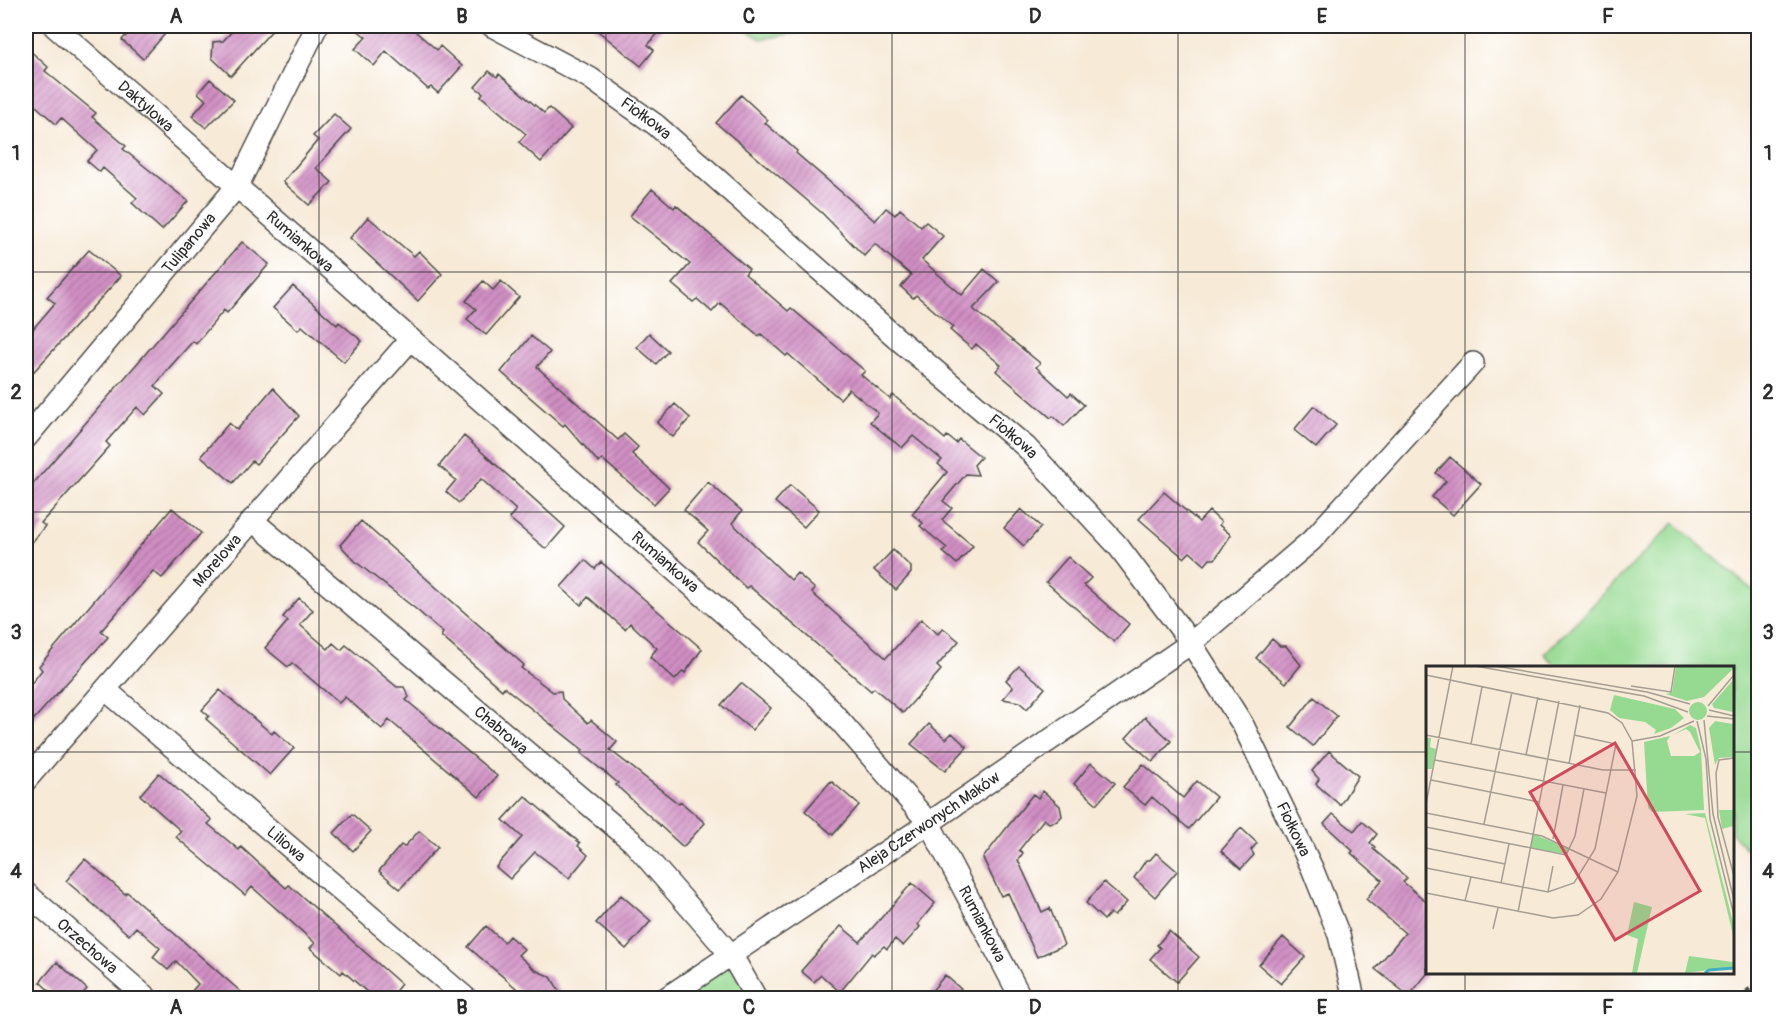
<svg xmlns="http://www.w3.org/2000/svg" width="1784" height="1024" viewBox="0 0 1784 1024" font-family="Pangolin,sans-serif">
  <style>
    .grass { fill: #96da92; stroke: #60825e; stroke-width: 1.5 }
    .building { fill: url(#building-hatch) }
    .lines { fill: none; stroke-linecap: round; stroke-linejoin: round }
    .minor-casing { stroke: #4a4845; stroke-width: 24 }
    .path { stroke: #4a4845; stroke-width: 4; stroke-dasharray: 4.5 4.5; stroke-linecap: butt }
    .minor { stroke: #fff; stroke-width: 21 }
    .grid { fill: none; stroke: #2b2b2b; stroke-width: 1.5; stroke-opacity: 0.55 }
    .labels { text-anchor: middle; dominant-baseline: central; stroke-width: 6; stroke-linejoin: round; paint-order: stroke }
    .street-label { font-size: 16px; fill: #2b2b2b; stroke: #fff }
    .inset-river { fill: none; stroke: #42aec0; stroke-width: 3 }
    .inset-road { fill: none; stroke: #a59e92; stroke-width: 1.5 }
    .view { fill: #d1495b; fill-opacity: 0.15; stroke: #d1495b; stroke-width: 3 }
    .inset-edge { fill: none; stroke: #2b2b2b; stroke-width: 3 }
    .neatline { fill: none; stroke: #2b2b2b; stroke-width: 2 }
    .grid-label { font-size: 20px; text-anchor: middle; font-weight: bold; fill: #2b2b2b }
  </style>
  <defs>
    <pattern id="building-hatch" width="6" height="6" patternUnits="userSpaceOnUse" patternTransform="scale(1.5)"><rect width="6" height="6" fill="#d18fc4"/><path d="M-1 1l2-2M0 6l6-6M5 7l2-2" fill="none" stroke="#aa759f"/></pattern>
  </defs>
  <rect width="100%" height="100%" fill="#fff"/>
  <filter id="ink" filterUnits="userSpaceOnUse"><feTurbulence type="fractalNoise" baseFrequency=".0167" numOctaves="2"/><feDisplacementMap in="SourceGraphic" scale="12" xChannelSelector="R" yChannelSelector="G"/><feConvolveMatrix kernelMatrix="1 2 1 2 8 2 1 2 1" color-interpolation-filters="sRGB"/></filter>
  <filter id="wash" filterUnits="userSpaceOnUse"><feTurbulence type="fractalNoise" baseFrequency=".008" numOctaves="4" result="noise"/><feDisplacementMap in="SourceGraphic" scale="24" xChannelSelector="R" yChannelSelector="G"/><feGaussianBlur stdDeviation="1.35" result="paint"/><feColorMatrix in="noise" values="0 0 0 0 0 0 0 0 0 0 0 0 0 0 0 0 0 1.4 0 .05"/><feComposite in="paint" operator="in"/></filter>
  <g filter="url(#wash)">
    <rect width="100%" height="100%" fill="#f7ead7"/>
    <path class="grass" d="M740,26h82l-2,3 -59,10z
      M1674,523l84,72v265l-26,-26v-167h-174l-14,-13z
      M731,959l23,39h-85z"/>
    <g id="blocks">
      <path class="building" d="M135,26h37l-29,33 -21,-19z
        M237,26h39l-45,50 -19,-18 1,-16 10,-1z
        M352,26h57l28,24 3,-4 22,20 -24,27 -7,-6 -3,2 -42,-38 -12,15 -19,-17 11,-12z
        M592,26h72l-16,19 6,5 -13,16z
        M26,47l22,20 -3,4 51,42 -4,4 34,29 -3,3 65,52 -26,29 -30,-27 5,-5 -34,-30 -3,4 -13,-11 10,-11 -36,-32 -5,6 -30,-27z
        M489,71l8,6 2,-3 45,39 5,-5 22,20 -30,34 -22,-20 7,-8 -45,-38 2,-3 -8,-6z
        M210,79l24,21 -28,28 -14,-12 14,-16 -8,-7z
        M741,95l27,25 -3,3 32,28 -1,2 79,68 11,-13 9,7 5,-6 21,18 5,-5 17,14 -21,24 40,35 22,-26 15,13 -26,27 67,54 -4,4 32,29 3,-3 13,12 -20,21 -11,-10 -2,2 -55,-47 5,-6 -25,-21 -4,5 -22,-19 3,-3 -37,-32 -3,3 -12,-11 10,-12 -36,-31 -11,12 -42,-43 -106,-90z
        M334,114l17,15 -35,39 16,14 -23,23 -26,-23 35,-42 -5,-4z
        M652,189l22,19 2,-3 73,64 -4,5 43,37 3,-3 74,63 -4,4 29,24 3,-4 52,44 2,-3 9,7 3,-4 22,18 -7,8 4,10 -12,-1 -23,27 9,7 -10,12 31,26 -16,18 -14,-12 4,-4 -27,-22 3,-3 -11,-9 35,-42 -9,-8 4,-4 -29,-24 -11,12 -32,-26 8,-9 -29,-24 -9,10 -52,-45 -2,2 -25,-22 -2,2 -39,-33 -8,9 -15,-13 -4,3 -21,-18 18,-20 -60,-48z
        M368,217l46,39 5,-5 23,23 -24,27 -68,-63z
        M242,242l27,22 -42,49 -3,-3 -28,34 -3,-3 -24,27 -14,18 9,8 -19,21 -8,-8 -31,35 4,4 -69,77 4,3 -19,24v-58z
        M89,250l32,26 -95,104v-43l29,-34 -8,-6z
        M483,281l10,9 8,-9 18,16 -33,38 -19,-16 9,-10 -10,-8z
        M293,286l44,39 2,-3 23,19 -18,21 -42,-36 -4,4 -25,-22z
        M649,333l19,18 -12,13 -19,-17z
        M531,336l19,16 -13,15 81,73 6,-6 14,13 -6,7 37,34 -15,16 -52,-45 -3,4 -34,-39 -2,2 -62,-54z
        M273,388l26,28 -43,48 -4,-3 -19,22 -32,-27 28,-33 8,7z
        M675,404l15,14 -17,19 -16,-14z
        M1314,406l22,19 -20,23 -22,-18z
        M464,436l101,91 -19,22 -37,-31 7,-8 -35,-31 -22,24 -13,-11 10,-12 -17,-14z
        M1450,457l31,27 -28,31 -21,-18 14,-16 -10,-8z
        M708,482l34,29 -10,12 59,57 6,-7 18,16 -3,4 74,65 35,-39 17,15 5,-6 16,13 -22,25 4,4 -38,43 -29,-25 -3,3 -122,-105 -3,2 -48,-46 10,-11 -24,-21z
        M790,485l29,25 -15,17 -29,-25z
        M1164,492l35,30 10,-11 12,11 -2,3 12,10 -16,24h-5l-5,6 -15,-13 -6,6 -45,-39z
        M172,508l29,25 -39,45 -9,-7 -52,60 7,6 -82,91v-38l16,-20 -3,-4z
        M1021,509l20,18 -17,19 -20,-18z
        M361,521l163,144 -3,3 32,24 8,-1 1,8 26,24 3,-3 26,22 -7,8 69,54 2,-2 24,21 -22,24 -67,-62 2,-2 -37,-30 2,-3 -79,-63 -2,3 -61,-54 2,-3 -26,-23 -61,-48 -16,-17z
        M893,550l18,17v6l-15,17 -22,-20z
        M1068,557l23,21 -7,7 45,39 -15,18 -68,-60z
        M585,560l10,9 6,-7 101,87 -17,24 -2,-2 -8,9 -25,-23 7,-9 -27,-25 -5,6 -37,-32 -7,8 -20,-18z
        M299,598l14,12 -13,15 28,24 5,-6 8,7 5,-5 51,42h7l5,10 -3,3 91,76 -18,21 -90,-77 -7,9 -37,-32 -6,6 -47,-40 -4,4 -23,-19 23,-27 -5,-4z
        M1272,639l8,7h6l15,19 -15,18 -30,-25z
        M1019,666l26,22 -18,21 -8,-7 -16,-3 10,-12 -7,-7z
        M741,683l30,25 -19,22 -31,-25z
        M220,690l52,44 2,-3 20,17 -24,27 -64,-56 3,-3 -7,-6z
        M1314,697l23,19 -24,30 -23,-19z
        M1145,717l26,24 -18,21 -27,-24z
        M929,724l17,15 6,-6 15,14 -22,24 -34,-27z
        M1329,751l29,25 -18,29 -24,-21 3,-5 -7,-8z
        M1091,763l24,20 -18,21 -23,-20z
        M1143,764l40,34 14,-17 19,16 -27,32 -37,-32 -7,8 -22,-18z
        M159,773l53,47 -4,4 31,26 2,-3 45,41 3,-3 112,99 -12,15h-14l-32,-28 -2,3 -31,-26 5,-5 -63,-56 -7,8 -69,-58 5,-6 -41,-36z
        M831,781l28,24 -26,30 -28,-24z
        M1043,791l17,15 2,10 -5,5 -8,2 -5,-4 -25,31 4,3 -5,7 24,52 8,-4 14,37 -27,12 -29,-64 -7,3 -18,-38 50,-64 5,4z
        M525,796l55,47 -2,3 10,9 -19,23 -34,-26 -25,27 -14,-12 26,-30 -19,-17z
        M352,814l19,17 -18,20 -19,-18z
        M1333,814l21,17 8,-10 15,13 -7,9 5,4 -2,2 34,29 -4,4 24,20v72l-18,22 -34,-27 30,-36 -39,-34 16,-19 -31,-27 2,-2 -29,-27z
        M1241,828l16,15 -6,7 3,5 -13,14 -20,-18z
        M419,831l19,16 -38,42 -21,-18 22,-26 3,2z
        M1156,853l21,18 -22,26 -21,-19 12,-18h4z
        M85,859l40,35 2,-2 122,107h-64l13,-15 -22,-23 -8,9 -15,-13 7,-9 -24,-21 -7,8 -63,-54z
        M1104,882l23,20 -13,14 -4,-3 -6,7 -18,-17z
        M912,883l23,20 -17,21 2,3 -17,19 -8,-7 -8,10 -3,-3 -10,9 -2,-2 -32,39 -19,-17 -7,7 -13,-11 40,-45 19,16z
        M621,895l30,26 -25,28 -30,-26z
        M486,926l18,16 5,-6 15,13 -6,6 17,15 16,7 13,22h-35l-61,-52z
        M1169,931l30,26 -22,25 -27,-23 10,-11 -3,-3z
        M1283,937l22,20 -24,27 -22,-19z
        M57,962l30,27 -9,10h-20l-18,-17z
        M945,975l27,24h-47z"/>
    </g>
  </g>
  <g filter="url(#ink)">
    <use href="#blocks" fill-opacity="0" stroke="#4a4845" stroke-width="1.5"/>
    <g class="lines">
      <g class="minor-casing">
        <g id="minor">
          <path id="s1" d="M54,26l766,672 109,125 92,175"/>
          <path id="s2" d="M492,26l98,52 66,47 244,216 126,106 92,99 73,97 52,82 69,143 27,67 15,63"/>
          <path id="s3" d="M26,438l212,-253 79,-159"/>
          <path id="s4" d="M252,520l381,322 99,114 24,42"/>
          <path id="s5" d="M106,690l360,308"/>
          <path id="s6" d="M26,780l384,-440"/>
          <path id="s7" d="M26,893l121,105"/>
          <path id="s8" d="M666,998l263,-175 262,-180 121,-103 161,-177"/>
        </g>
      </g>
      <path class="path" d="M1740,998l18,-17"/>
      <use href="#minor" class="minor"/>
    </g>
  </g>
  <path class="grid" d="M319,26v972M606,26v972M892,26v972M1178,26v972M1465,26v641M26,272h1732M26,512h1732M26,752h1401M1732,752h26M1465,972v26"/>
  <g class="labels">
    <g class="street-label">
      <text stroke="none"><textPath href="#s1" startOffset="122">Daktylowa</textPath></text>
      <text stroke="none"><textPath href="#s2" startOffset="180">Fiołkowa</textPath></text>
      <text stroke="none"><textPath href="#s1" startOffset="327">Rumiankowa</textPath></text>
      <text stroke="none"><textPath href="#s3" startOffset="254">Tulipanowa</textPath></text>
      <text stroke="none"><textPath href="#s2" startOffset="666">Fiołkowa</textPath></text>
      <text stroke="none"><textPath href="#s6" startOffset="291">Morelowa</textPath></text>
      <text stroke="none"><textPath href="#s1" startOffset="813">Rumiankowa</textPath></text>
      <text stroke="none"><textPath href="#s4" startOffset="326">Chabrowa</textPath></text>
      <text stroke="none"><textPath href="#s8" startOffset="316">Aleja Czerwonych Maków</textPath></text>
      <text stroke="none"><textPath href="#s2" startOffset="1152">Fiołkowa</textPath></text>
      <text stroke="none"><textPath href="#s5" startOffset="237">Liliowa</textPath></text>
      <text stroke="none"><textPath href="#s1" startOffset="1299">Rumiankowa</textPath></text>
      <text stroke="none"><textPath href="#s7" startOffset="81">Orzechowa</textPath></text>
    </g>
  </g>
  <g transform="translate(1426 666)">
    <rect width="308" height="308" fill="#f7ead7"/>
    <path d="M250,0h57v3l-29,28 -17,4 -21,-7 6,-2zM307,14v32l-19,-4 -2,-4zM188,29l61,14 9,9 -13,10 -17,6 2,-4 -11,-8 -26,-4 -9,-8zM263 45a9 9 0 1 1 18 0a9 9 0 1 1-18 0ZM289,55l18,3v33l-14,1 -4,7 -6,-37zM264,59l6,3 5,21 3,61 -52,2 -4,-4 -4,-66 26,-6 -3,5 4,15h23l6,-4 -10,-20 -4,-3 -13,6zM0,72h5l-1,9 6,2 -4,20h-6zM293,144h14v16l-11,3zM279,147l28,109v13l-28,-117 -20,-4zM107,168l37,15 -3,5 -37,-6zM208,236l18,5 -15,66h-5l6,-34 -11,-4zM263,290l44,6v5l-48,6z" fill="#96da92"/>
    <path class="inset-river" d="M279,307l4,-3 25,-2"/>
    <path class="inset-road" d="M49,0l169,30 44,16M69,0l152,26 43,12M0,9l182,38 14,10 10,18 5,55 -19,76 -17,27 -23,16 -25,3 -127,-25M205,20l40,6 4,-26M282,40l26,-31M283,44l25,6M281,50l27,3M278,54l9,94 21,86M271,55l9,38 4,60 24,96M0,69l177,35h33M206,75l28,-5 34,-15M45,78l11,-57M100,89l12,-58M308,92l-15,2 -3,13 2,44 16,59M9,94l171,33M143,98l11,-59M5,114l108,22M0,138l27,-138M0,147l116,23 76,36M58,158l28,-132M0,161l140,28 9,-19 9,-47M127,173l10,-54M0,182l79,16M0,202l122,24 26,-9 21,-34 21,-105 -42,-9M75,217l8,-39M122,226l5,-26M39,235l6,-24M92,246l41,-211M67,263l5,-21"/>
    <path class="view" d="M189,77l85,148 -85,49 -85,-148z"/>
    <rect width="308" height="308" class="inset-edge"/>
  </g>
  <rect width="1784" height="1024" fill="none" stroke="#fff" stroke-width="66"/>
  <rect x="33" y="33" width="1718" height="958" class="neatline"/>
  <g class="grid-label">
    <text x="176" y="23">A</text>
    <text x="462" y="23">B</text>
    <text x="749" y="23">C</text>
    <text x="1035" y="23">D</text>
    <text x="1322" y="23">E</text>
    <text x="1608" y="23">F</text>
    <text x="16" y="160">1</text>
    <text x="1768" y="160">1</text>
    <text x="16" y="399">2</text>
    <text x="1768" y="399">2</text>
    <text x="16" y="639">3</text>
    <text x="1768" y="639">3</text>
    <text x="16" y="878">4</text>
    <text x="1768" y="878">4</text>
    <text x="176" y="1014">A</text>
    <text x="462" y="1014">B</text>
    <text x="749" y="1014">C</text>
    <text x="1035" y="1014">D</text>
    <text x="1322" y="1014">E</text>
    <text x="1608" y="1014">F</text>
  </g>
</svg>
